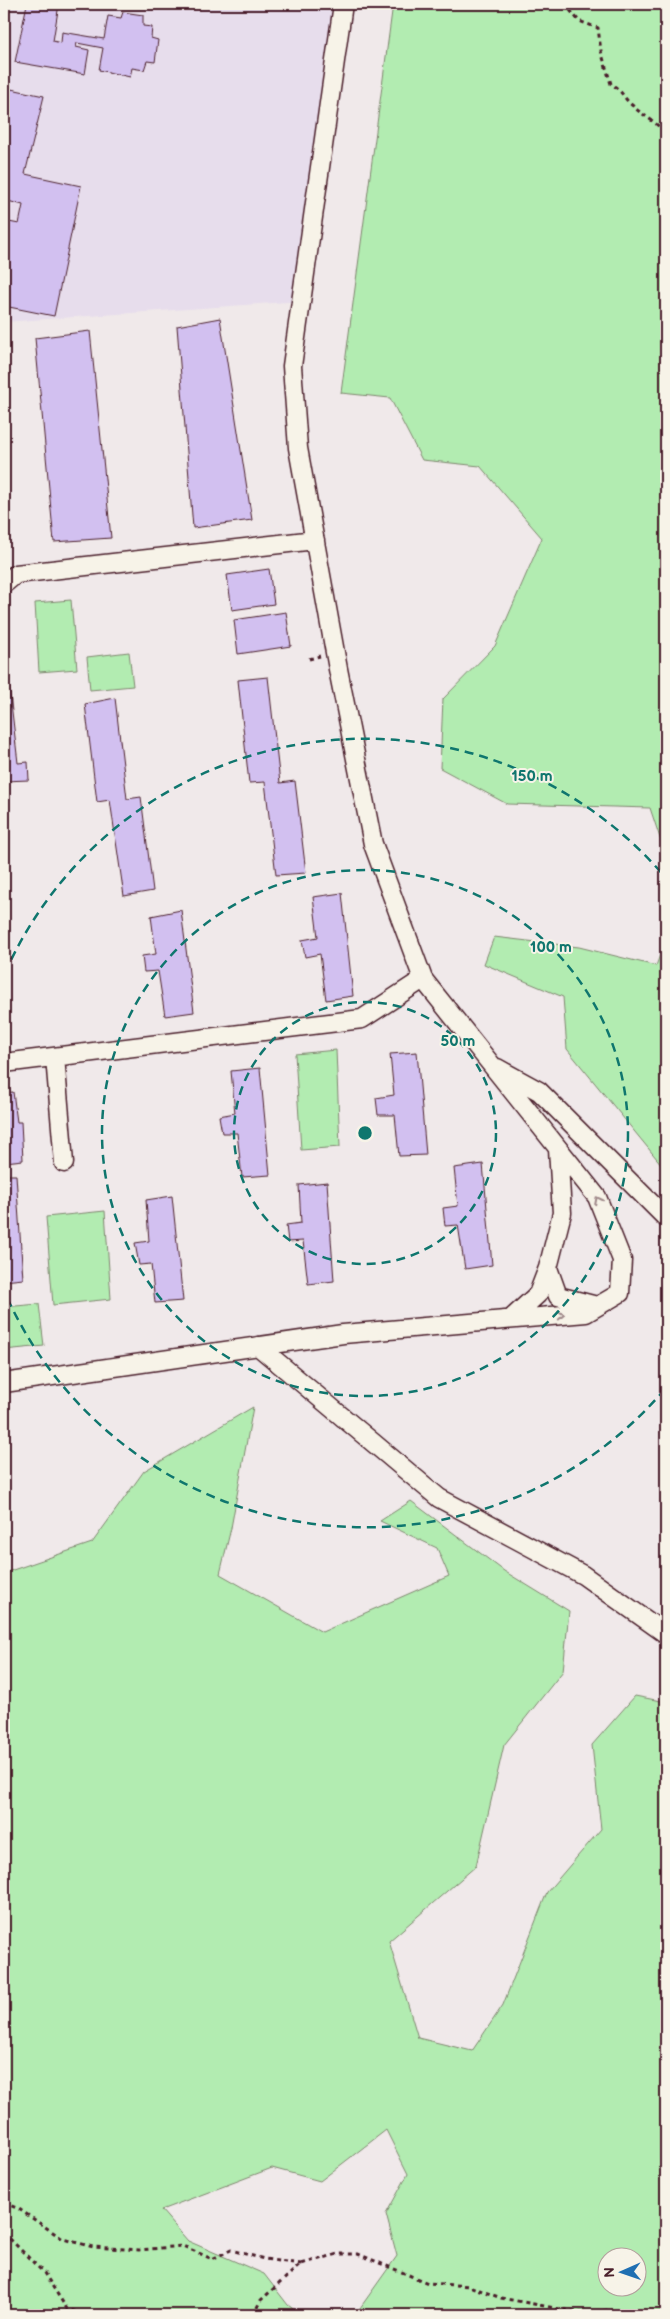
<svg xmlns="http://www.w3.org/2000/svg" width="670" height="2319" viewBox="0 0 670 2319" font-family="'Balsamiq Sans',sans-serif">
  <style>
    .built { fill: #e7ddec }
    .green { fill: #b2ecb1; stroke: #7e866e; fill-rule: evenodd }
    .building { fill: #d2c0f0; stroke: #4a1f2b }
    .lines { fill: none; stroke-linecap: round; stroke-linejoin: round }
    .minor-casing { stroke: #4a1f2b; stroke-width: 21 }
    .path { stroke: #4a1f2b; stroke-width: 3; stroke-dasharray: 4 4; stroke-linecap: butt }
    .minor { stroke: #f7f3e8; stroke-width: 18 }
    .oneway { stroke: #a0898a }
    .ring { fill: none; stroke: #0f766e; stroke-width: 2.5; stroke-dasharray: 9 6 }
    .centre { fill: #0f766e; stroke: #f7f3e8; stroke-width: 2.5 }
    .ring-label { font-size: 15px; text-anchor: middle; font-weight: bold; fill: #0f766e; stroke: #f7f3e8; stroke-width: 4; stroke-linejoin: round; paint-order: stroke }
  </style>
  <rect width="100%" height="100%" fill="#f0e9ea"/>
  <filter id="ink" filterUnits="userSpaceOnUse"><feTurbulence type="fractalNoise" baseFrequency=".02" numOctaves="2"/><feDisplacementMap in="SourceGraphic" scale="10" xChannelSelector="R" yChannelSelector="G"/><feConvolveMatrix kernelMatrix="1 2 1 2 8 2 1 2 1" color-interpolation-filters="sRGB"/></filter>
  <g filter="url(#ink)">
    <path class="built" d="M4,4h339l-42,297 -297,21z"/>
    <path class="green" d="M393,4h273v852l-16,-48 -143,-4 -67,-36 3,-69 52,-53 47,-108 -62,-72 -58,-6 -32,-62 -49,-5z
      M71,600l6,69 -38,3 -4,-69z
      M129,652l4,34 -43,4 -3,-33z
      M494,937l85,10 77,19 10,-28v232l-99,-121 -4,-52 -79,-33z
      M336,1050l4,97 -39,3 -6,-96z
      M105,1211l6,88 -58,6 -7,-88z
      M39,1304l5,42 -40,4v-43z
      M253,1407l-22,121 -11,46 102,58 127,-56 -12,-28 -57,-27 31,-20 93,70 65,40 -6,60 -59,74 -28,121 -87,75 29,97 54,13 31,-46 44,-113 54,-63 -9,-84 43,-49 31,6v613h-311l42,-59 -11,-42 22,-40 -22,-44 -66,51 -48,-13 -111,42 27,31 76,33 24,31 13,10h-297v-742l88,-30 52,-72zM608,2256h30v30h-30z"/>
    <path class="building" d="M27,4h32l-6,37 8,2 1,-11 42,7 4,-23 13,2 2,-6 20,3v11l9,1 -1,11 7,2 -3,22 -8,-1 -3,9 -12,-2 -2,9 -31,-7 4,-22 -26,-5 -1,4 13,3 -4,24 -70,-12z
      M11,89l33,7 -19,78 56,12 -27,130 -50,-10 4,-25h-4v-60l15,3 4,-19 -19,-5v-75z
      M220,318l32,202 -59,8 -16,-202z
      M90,331l21,207 -57,4 -19,-204z
      M269,569l5,35 -42,6 -5,-35z
      M286,612l5,34 -53,8 -4,-34z
      M268,677l12,106 15,-2 11,92 -30,2 -11,-93 -16,1 -11,-103z
      M4,686h5l9,77 10,-1 1,18 -25,1z
      M115,698l12,101 14,-2 12,94 -29,5 -14,-96 -13,2 -12,-98z
      M342,893l11,103 -27,4 -6,-46 -15,3 -3,-17 16,-3 -5,-40z
      M181,910l13,102 -29,4 -7,-45 -14,1 -2,-16 14,-2 -5,-38z
      M417,1052l9,103 -27,1 -4,-41h-17l-2,-17 18,-3 -4,-41z
      M260,1068l10,107 -28,2 -5,-44h-15l-3,-17 16,-3 -4,-42z
      M13,1092l4,30h4l2,38 -18,2 2,13h9l7,104 -19,2v-188z
      M483,1164l9,101 -27,4 -7,-44 -13,1 -2,-18 15,-2 -4,-38z
      M327,1182l7,99 -26,3 -5,-43 -15,1 -2,-17 15,-2 -2,-38z
      M172,1196l11,105 -28,2 -4,-39 -12,1 -4,-22 14,-2 -3,-41z"/>
    <g class="lines">
      <g class="minor-casing">
        <path id="minor" d="M4,584l12,-10 299,-34
          M55,1057l9,106
          M4,1063l358,-44 61,-40
          M497,1068l42,23 127,127
          M548,1268l10,28 39,10
          M512,1318l26,-24 10,-26 14,-55 -4,-64
          M258,1346l181,152 144,77 83,59
          M4,1383l339,-49 243,-21 34,-20 2,-33 -25,-63 -174,-218 -50,-135 -35,-175 -40,-221 -6,-82 51,-362"/>
      </g>
      <path class="path" d="M565,4l14,17 19,7 3,23 10,33c13,8 11,13 22,22 11,11 24,15 33,29
        M309,659l11,-3
        M4,2203l15,6 44,30 30,8 46,3 44,-4 29,13 19,-9 33,9 37,5
        M4,2233l40,40 23,36 21,6
        M253,2315l8,-15 40,-36 37,-10h20l70,29 41,3 32,12 81,15 28,-3 18,5"/>
      <use href="#minor" class="minor"/>
    </g>
    <defs><path id="oneway-chevron" d="M-2-3.5L2.5 0L-2 3.5" fill="none" stroke-width="1.6" stroke-linecap="round" stroke-linejoin="round" transform="scale(1.25)"/></defs>
    <g class="oneway">
      <use href="#oneway-chevron" transform="translate(598 1200) rotate(-117)"/>
      <use href="#oneway-chevron" transform="translate(561 1315) rotate(-4)"/>
    </g>
  </g>
  <g class="ring">
    <circle cx="365" cy="1133" r="131"/>
    <circle cx="365" cy="1133" r="263"/>
    <path d="M665 1389A394 394 0 0 1 5 1293M5 973A394 394 0 0 1 665 877"/>
  </g>
  <circle cx="365" cy="1133" r="8" class="centre"/>
  <g class="ring-label">
    <text x="532" y="781">150 m</text>
    <text x="551" y="952">100 m</text>
    <text x="458" y="1046">50 m</text>
  </g>
  <rect width="670" height="2319" fill="none" stroke="#f7f3e8" stroke-width="20"/>
  <rect x="10" y="10" width="650" height="2299" fill="none" stroke="#4a1f2b" stroke-width="2" filter="url(#ink)"/>
  <g transform="translate(622 2272) rotate(268)"><circle r="24" fill="#f7f3e8" stroke="#b29e9c"/>
  <path d="M0-4L9 19L0 12L-9 19Z" fill="#1f6fb2"/>
  <text y="-8" font-size="14" font-weight="bold" text-anchor="middle" fill="#4a1f2b">N</text>
  </g>
</svg>
